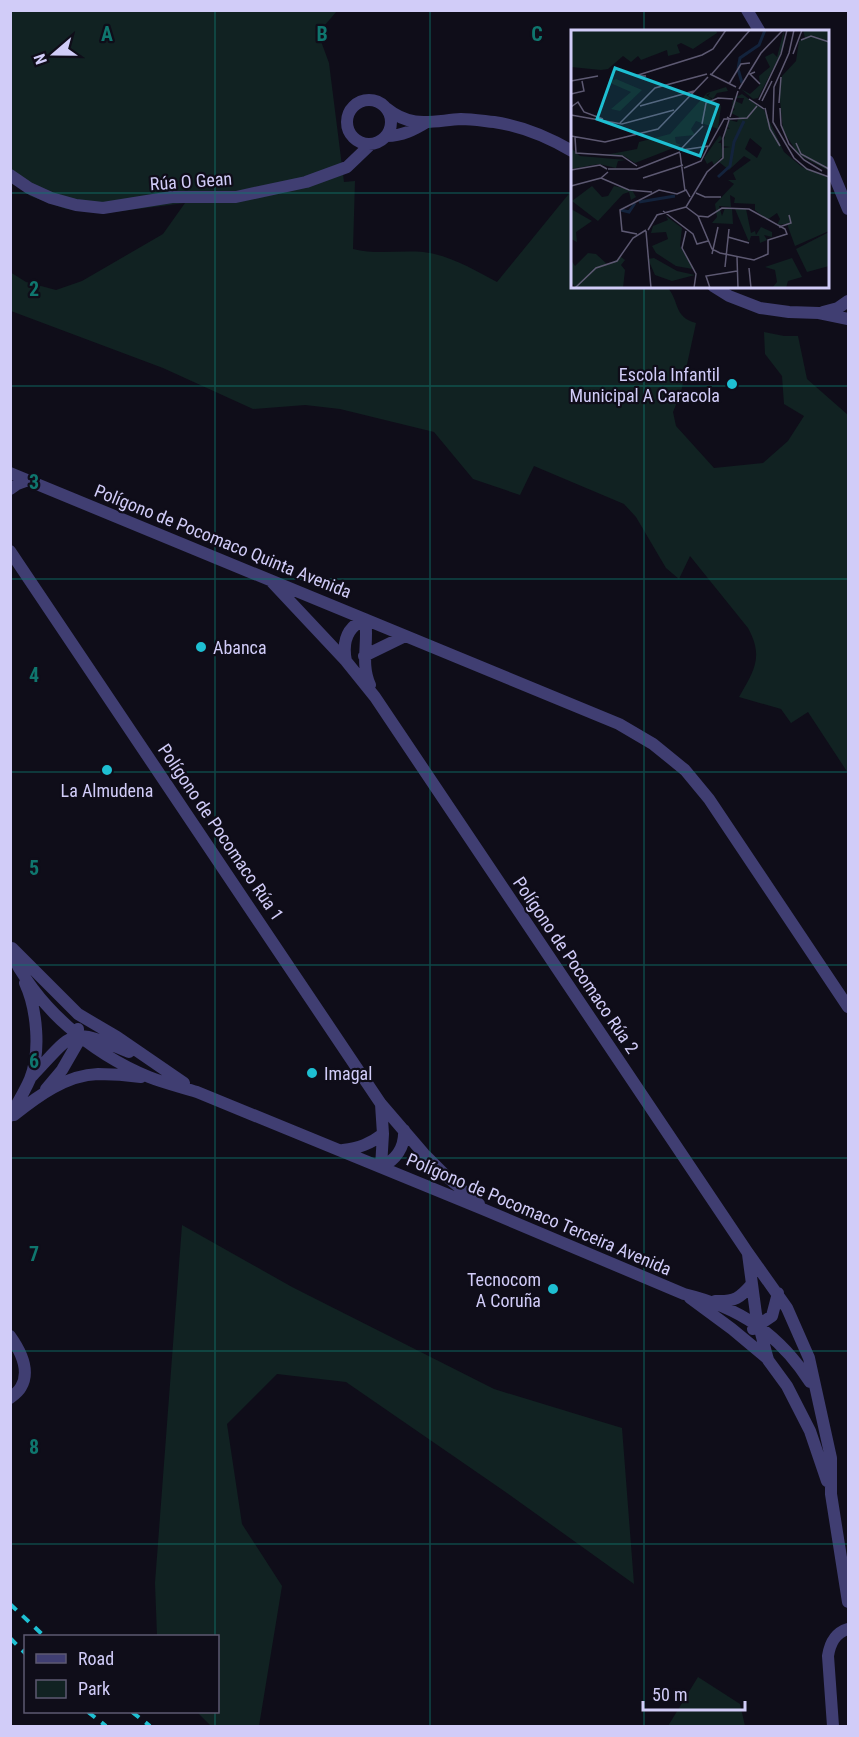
<svg xmlns="http://www.w3.org/2000/svg" width="859" height="1737" viewBox="0 0 859 1737" font-family="'Roboto Condensed',sans-serif">
  <style>
    .green { fill: #122 }
    .lines { fill: none; stroke-linecap: round; stroke-linejoin: round }
    .street { stroke: #403e72; stroke-width: 12 }
    .rail { stroke: #1ebfd2; stroke-width: 4; stroke-dasharray: 9 8; stroke-linecap: butt }
    .grid { fill: none; stroke: #0f766e; stroke-width: 1.5; stroke-opacity: 0.55 }
    .poi-dot { fill: #1ebfd2; stroke: #0f0d19; stroke-width: 2 }
    .labels { text-anchor: middle; dominant-baseline: central; stroke-width: 4.5; stroke-linejoin: round; paint-order: stroke }
    .street-label { font-size: 18px; fill: #d1ccf8; stroke: #0f0d19 }
    .poi-label { font-size: 18px; fill: #d1ccf8; stroke: #0f0d19; text-anchor: end }
    .inset-river { fill: none; stroke: #13233c; stroke-width: 3 }
    .inset-road { fill: none; stroke: #5d5972; stroke-width: 1.5 }
    .view { fill: #1ebfd2; fill-opacity: 0.15; stroke: #1ebfd2; stroke-width: 3 }
    .inset-edge { fill: none; stroke: #d1ccf8; stroke-width: 3 }
    .grid-label { font-size: 20px; text-anchor: middle; font-weight: bold; fill: #0f766e; stroke: #0f0d19; stroke-width: 4.5; stroke-linejoin: round; paint-order: stroke }
  </style>
  <rect width="100%" height="100%" fill="#0f0d19"/>
  <path class="green" d="M11,11h326l-19,22 11,30 15,119 11,-1 -2,68c23,6 47,1 70,3 27,3 51,18 74,30l75,-92v96l95,1c13,14 6,30 29,36l-15,69 -8,20 3,14 38,42 49,-5 25,-22 16,-25 -20,-12 -2,-28 -17,-22 -1,-22 20,4h14l9,43 41,36v358l-40,-61 -17,11 -10,-14 -42,-12c15,-26 25,-40 9,-69l-58,-72 -11,23 -13,-11 -30,-51 -12,-13 -90,-38 -14,29 -47,-16 -39,-47 -94,-23 -35,-4 -52,4 -90,-41 -152,-57 -1,-39 16,10 30,8 26,-9 81,-47 22,-31 -79,10 -40,-4 -36,-13 -19,-16z
    M182,1225l110,62 202,102 128,39 12,156 -127,-91 -161,-111 -69,-8 -50,50 15,100 40,62 -23,140h-48l-14,-14h21v-76h-61l-2,-53z
    M698,1677l42,27 5,22h-77z"/>
  <g class="lines">
    <path class="street" d="M747,10l13,22
      M347 122a22 22 0 1 1 44 0a22 22 0 1 1-44 0Z
      M386,108c26,21 45,13 75,11 11,0 23,2 33,3 28,4 54,15 78,29
      M387,136c15,0 27,-6 40,-14
      M828,161l20,48
      M10,175l19,13 22,10 25,7 27,3 69,-11h64l70,-15 41,-15 23,-22
      M713,286l16,10 31,12 29,4 30,1 29,6
      M823,312l15,-4 10,-7
      M10,473l609,251 34,20 32,26 24,29 139,208
      M10,489l7,-5 11,-4
      M10,551l371,553 43,50 22,22 33,28
      M270,580l76,81 29,36 373,556 39,55 22,50 22,100v36l17,108
      M364,656l41,-20
      M346,661c-4,-19 1,-34 19,-42 4,23 -5,44 5,66
      M12,948l66,66 39,23 67,46
      M10,951c27,57 81,102 139,126 15,6 32,10 48,15l288,118 199,84c55,13 95,40 126,88
      M32,1076c43,-45 36,-50 97,-24
      M46,1089l16,-19 15,-26 1,-15
      M14,1115c24,-19 52,-40 84,-41 15,0 29,1 43,3
      M10,1116c7,-12 15,-25 20,-37 11,-27 7,-70 -5,-96
      M383,1134l-2,33c15,-7 24,-20 23,-37
      M343,1150c16,-2 27,-6 40,-16l-2,-30
      M748,1254l8,60 12,46 19,26 23,45 17,50
      M690,1298l42,31 36,30
      M715,1301c20,1 25,-3 37,-17
      M753,1329l19,-13 6,-23
      M10,1336c10,14 21,34 11,51 -2,4 -7,8 -11,11
      M833,1726l-5,-70c2,-13 7,-23 20,-27"/>
    <path class="rail" d="M10,1604l34,32
      M10,1638l16,16
      M88,1712l18,14
      M132,1712l18,14"/>
  </g>
  <path class="grid" d="M215,10v1626M430,10v1716M644,10v22M10,193h562M828,193h20M644,286v1440M10,386h838M10,579h838M10,772h838M10,965h838M10,1158h838M10,1351h838M10,1544h838M215,1712v14"/>
  <g class="poi-dot">
    <circle cx="732" cy="384" r="6"/>
    <circle cx="201" cy="647" r="6"/>
    <circle cx="107" cy="770" r="6"/>
    <circle cx="312" cy="1073" r="6"/>
    <circle cx="553" cy="1289" r="6"/>
  </g>
  <g class="labels">
    <g class="street-label">
      <text transform="translate(191 181) rotate(-4)">Rúa O Gean</text>
      <text transform="translate(223 541) rotate(22)">Polígono de Pocomaco Quinta Avenida</text>
      <text transform="translate(221 832) rotate(56)">Polígono de Pocomaco Rúa 1</text>
      <text transform="translate(576 965) rotate(56)">Polígono de Pocomaco Rúa 2</text>
      <text transform="translate(539 1214) rotate(23)">Polígono de Pocomaco Terceira Avenida</text>
    </g>
    <g class="poi-label">
      <text x="720" y="374">Escola Infantil<tspan x="720" dy="21">Municipal A Caracola</tspan></text>
      <text x="213" y="647" text-anchor="start">Abanca</text>
      <text x="107" y="790" text-anchor="middle">La Almudena</text>
      <text x="324" y="1073" text-anchor="start">Imagal</text>
      <text x="541" y="1279">Tecnocom<tspan x="541" dy="21">A Coruña</tspan></text>
    </g>
  </g>
  <g transform="translate(571 30)">
    <rect width="258" height="258" fill="#0f0d19"/>
    <path d="M0,0h145l1,3 -24,16 -12,-6 -4,2 3,8 -12,3 -1,-6 -26,10 -3,-4 -7,6 -8,-6 -15,13 -7,1 -30,-3zM213,0l-1,19 -25,49 -5,1 -12,-10 9,5 10,-9 -1,-9 11,-9 -5,-10 8,-4 4,4zM232,0h26v141l-30,-16 -16,-24 -4,-41 3,-14 14,-15 3,-20 6,-3zM45,49l26,11 -22,21 -9,-2 20,-17 -23,-10zM155,57l2,4 -11,2 -4,6 -5,-3 2,-3 -4,2 15,11 -3,23 -22,-8 -5,8 4,6 -20,2 1,6 5,2 -46,18 -11,-7 -19,-1 32,-6 2,-7 31,-8 37,-41zM171,64l22,16 20,42 18,15 27,11v53l-34,15 -8,-22 -10,1 3,-6 -3,-6 -10,7 -12,-10v-6l-21,-1 1,-5 -5,-3 1,12 -12,-1 3,10 3,-8h7l1,16 -21,-1 5,-6 -2,-13 19,-20 -6,-4h8l-3,-7 18,-13 -7,-4 -15,14 -10,-8 5,-6 -1,-8 7,-1 -7,-1 3,-18 4,1 -3,-3 3,-6 7,2 2,-5 -8,-4 4,-4 -3,-2 1,-7 9,4 2,-6h-10zM179,108l12,10 -5,10 -12,-9zM149,105l2,4 -4,4h3l2,13 -9,9 -2,-4 -5,3 -3,-6zM0,118l9,8 46,4 -8,1 -2,7 -17,-4 -28,5zM21,156l10,11 6,-1 6,-10 18,4 4,7 -5,3 -2,-8 -6,2 -25,27 -26,-20zM0,179l21,12 -16,11 1,10 -6,-3zM164,179h11l5,24 4,-2 1,4 5,-8 11,5v5l-8,-2 3,5 -7,3 -1,-7h-8l-2,6zM95,186l16,12 -2,18 13,23 -17,-3 -20,-13 -4,-7 16,-7 -2,-7 -15,1 2,-7 15,-6zM258,202v34l-22,6 -11,-23zM17,223l8,1 12,11 13,-8 4,3 -4,5 4,5 -2,18h-47l-5,-6v-22l4,6zM83,228l23,13 18,4 -23,6 -17,-6 -7,-16zM221,228l10,19 -14,4 -2,7h-14l5,-6 -2,-12 -10,-3z" fill="#122" fill-rule="evenodd"/>
    <path class="inset-river" d="M171,53l-4,-14 2,-11 19,-13 6,-15M147,147l12,-11 4,-24 10,-21M68,172l36,-6M50,180l8,2 6,-9"/>
    <path class="inset-road" d="M223,0l-5,23 -15,34 -1,35 21,36 13,11 22,8M230,10l10,-4 18,6M222,24l9,-24M184,42l-5,2 10,10M139,44l26,13M140,45l39,-45M75,46h-11l67,-21 11,-6 13,-19M0,51l27,-5M158,54l12,-20 9,-1M168,59l22,-36 22,-23M0,64l13,-3 -2,-10M178,69l15,10M188,70l22,-46 6,-24M191,71l10,-20M208,73l2,-26M69,76l54,-15M0,77l7,-5 6,10 19,7M194,78l5,21 10,17M209,78l1,17 8,19 15,16 18,11M0,85l51,9 52,-14M159,87l8,-26M159,89l17,-1 10,-12M49,93l35,-35 52,-14M131,94l4,-21 12,-5 15,1M0,106l34,6 53,-13 50,-52M4,107l1,16 46,3 15,10M225,113l5,11 28,15M109,120l23,-24M111,120l27,-4 15,-27h6l-3,-2M109,123l5,38M113,138l17,-7 7,-14M37,139h29l43,-17M0,140l29,-5 7,4M30,148l28,12 23,2M72,148l40,-13M0,156l30,-8 7,-6M125,163l9,4h16M115,177l12,9 14,33 8,4 34,7 14,-6v-14l19,-6 -2,-5 -36,-20 -27,-1 -14,9 -10,-1M115,177l21,-35 16,-14v-20l6,-18M92,181l30,23 4,10 11,-3M208,197l12,-4 -2,-8M77,200l9,-15 29,-8M75,201l5,57M115,201l-4,17 14,26 -2,14M66,204l-15,-3 -2,-21 39,-20 18,4 9,-4 4,7M157,207l21,6M141,224l6,-27M166,227l1,31M154,237l4,-38M178,238l2,20M4,258l21,-20 21,-7 16,-23 13,-8M139,258l-4,-12 31,-5"/>
    <path class="view" d="M44,38l103,37 -18,51 -103,-37z"/>
    <rect width="258" height="258" class="inset-edge"/>
  </g>
  <g class="grid-label">
    <text x="107" y="41">A</text>
    <text x="322" y="41">B</text>
    <text x="537" y="41">C</text>
    <text x="34" y="296">2</text>
    <text x="34" y="489">3</text>
    <text x="34" y="682">4</text>
    <text x="34" y="875">5</text>
    <text x="34" y="1068">6</text>
    <text x="34" y="1261">7</text>
    <text x="34" y="1454">8</text>
  </g>
  <rect width="859" height="1737" fill="none" stroke="#d1ccf8" stroke-width="24"/>
  <rect x="24" y="1635" width="195" height="78" fill="#0f0d19" stroke="#5d5972" stroke-width="1.5"/>
  <rect x="36" y="1654" width="30" height="9" fill="#403e72" stroke="#5d5972" stroke-width="1.5"/>
  <text x="78" y="1665" font-size="18" fill="#d1ccf8">Road</text>
  <rect x="36" y="1680" width="30" height="18" fill="#112222" stroke="#5d5972" stroke-width="1.5"/>
  <text x="78" y="1695" font-size="18" fill="#d1ccf8">Park</text>
  <g transform="translate(54 54) rotate(250)" stroke="#0f0d19" stroke-width="4.5" paint-order="stroke">
  <path d="M0-4.5L10 22L0 15L-10 22Z" fill="#d1ccf8"/>
  <text y="-9" font-size="16" font-weight="bold" text-anchor="middle" fill="#d1ccf8">N</text>
  </g>
  <path d="M643 1701v9h102v-9" fill="none" stroke="#d1ccf8" stroke-width="3"/>
  <text x="652" y="1701" font-size="18" fill="#d1ccf8" stroke="#0f0d19" stroke-width="4.5" paint-order="stroke">50 m</text>
</svg>
